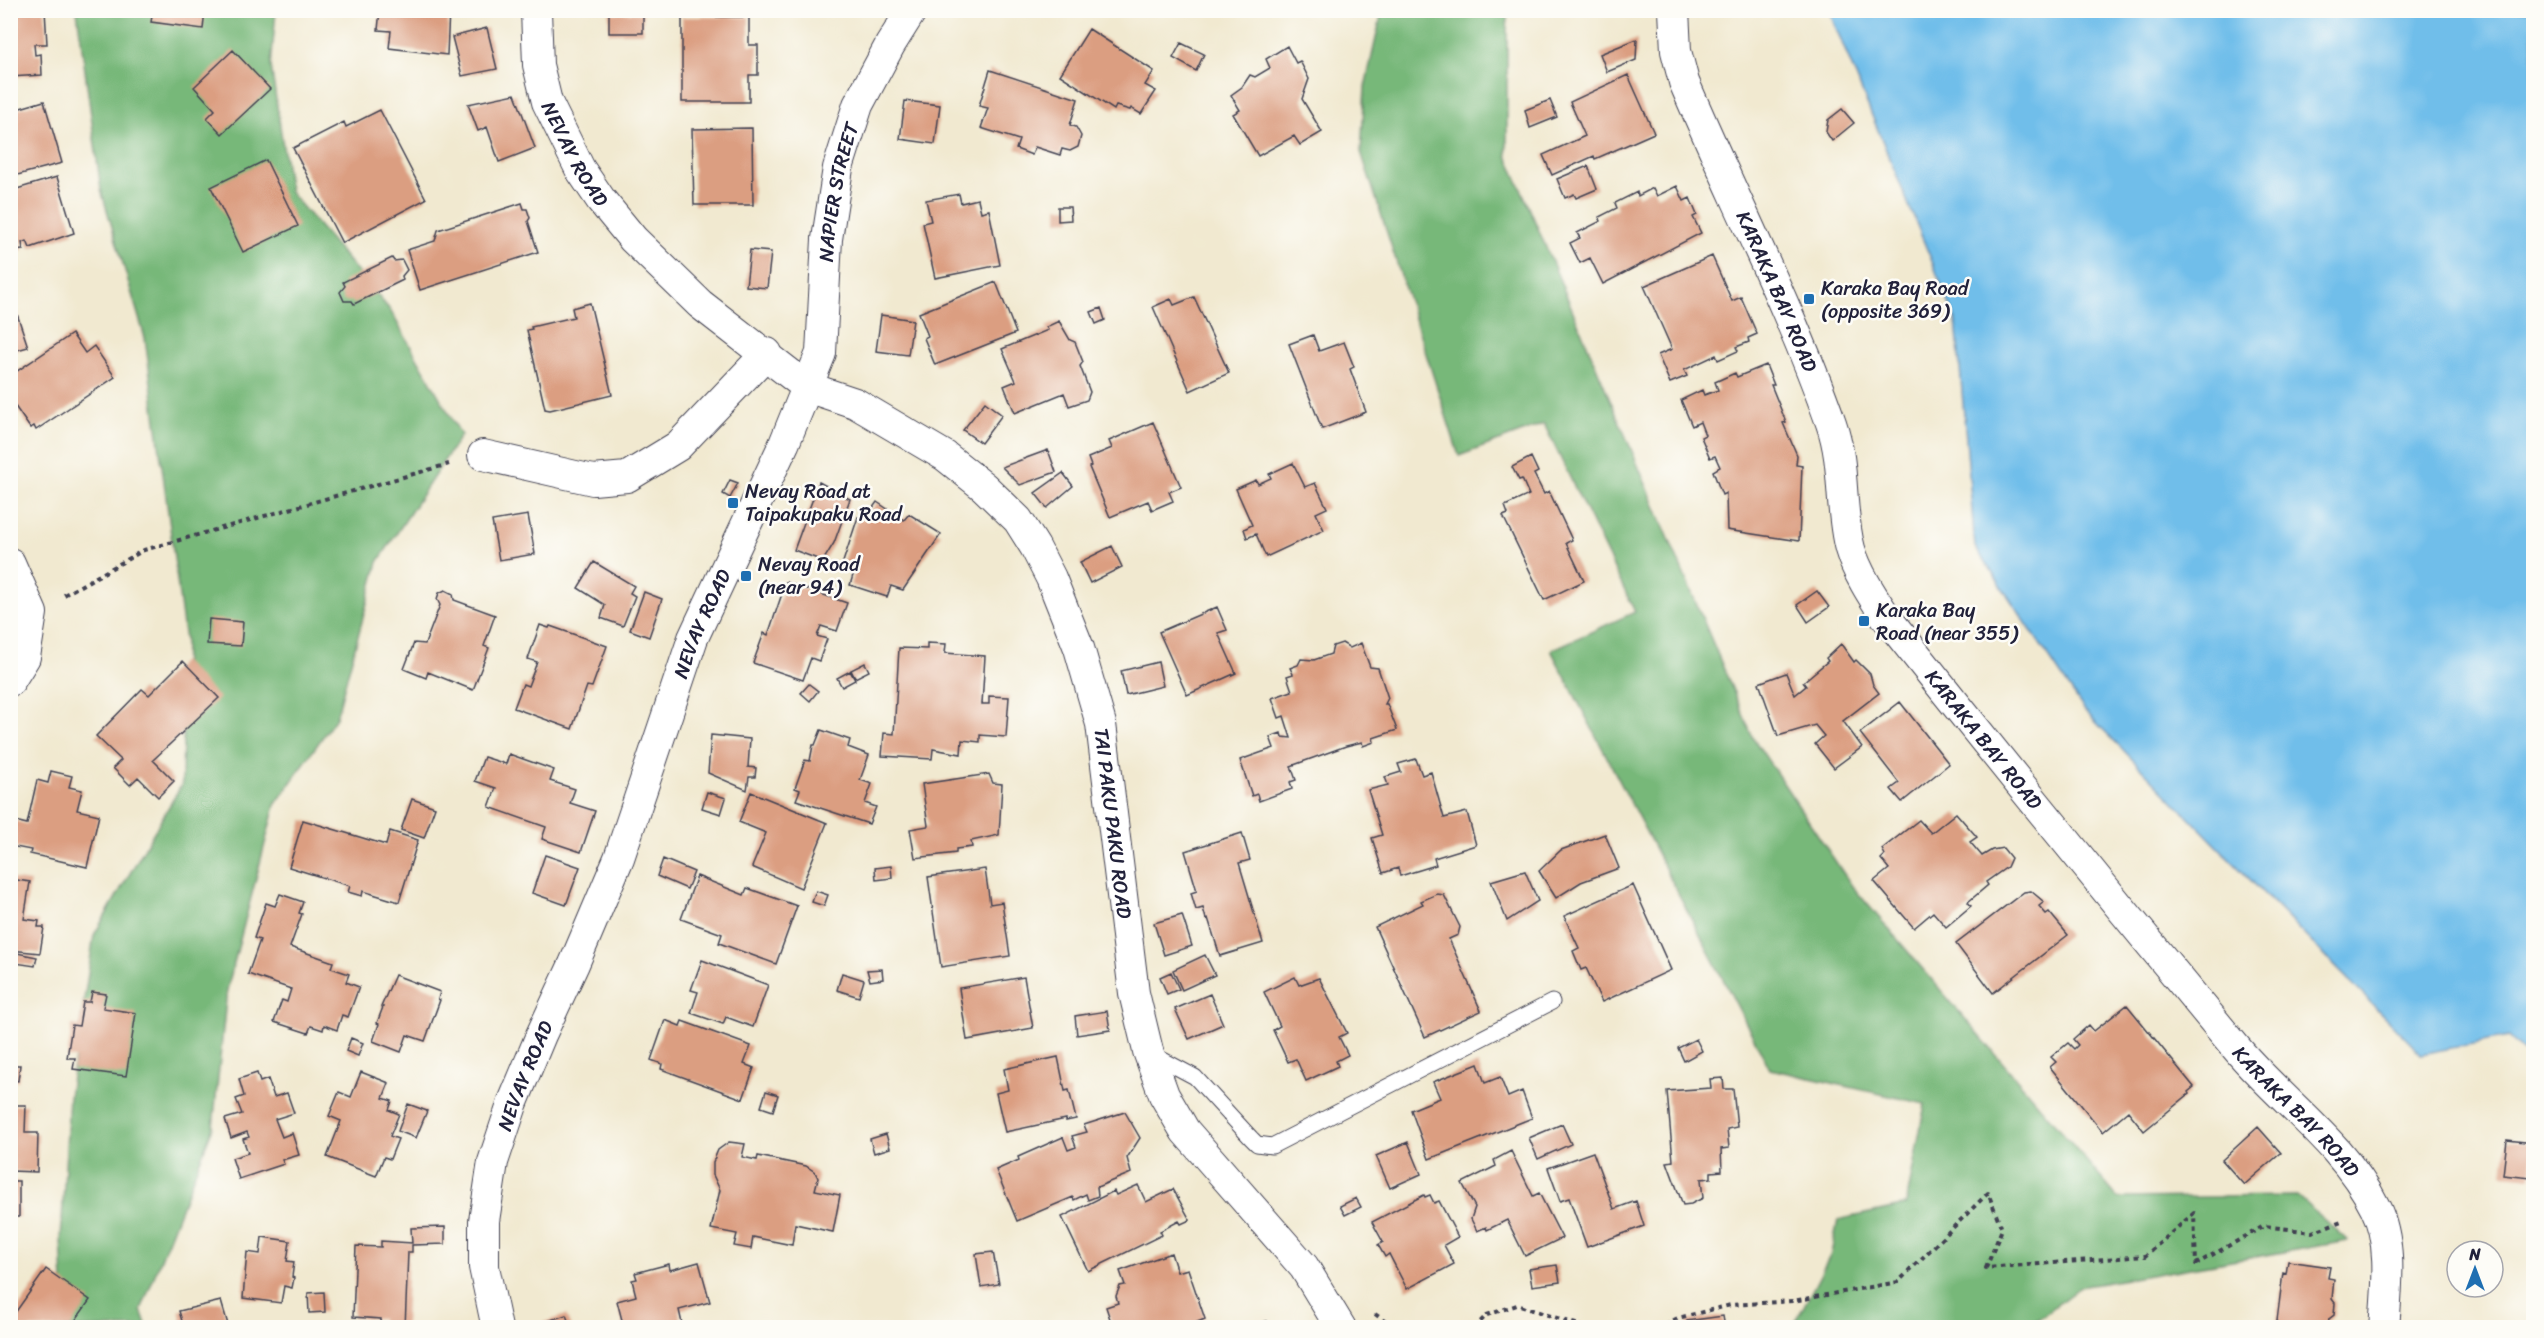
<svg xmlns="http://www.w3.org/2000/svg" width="2544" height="1338" viewBox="0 0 2544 1338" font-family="Sriracha,sans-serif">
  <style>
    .forest { fill: #77b879; stroke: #4c6d5a; stroke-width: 1.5 }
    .water { fill: #6fbeea; stroke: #487092; stroke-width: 1.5 }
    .building { fill: #db9e81 }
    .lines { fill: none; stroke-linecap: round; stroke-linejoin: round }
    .service-casing { stroke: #414051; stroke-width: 17 }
    .minor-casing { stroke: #414051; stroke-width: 32 }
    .path { stroke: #414051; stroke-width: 4; stroke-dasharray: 4.5 4.5; stroke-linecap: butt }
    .service { stroke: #fff; stroke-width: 15 }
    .minor { stroke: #fff; stroke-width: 30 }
    .poi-dot { fill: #1f6fb2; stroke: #fdfcf7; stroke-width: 2 }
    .labels { text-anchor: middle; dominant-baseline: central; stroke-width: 5; stroke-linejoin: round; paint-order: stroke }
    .street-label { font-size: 20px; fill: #22223b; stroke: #fdfcf7 }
    .poi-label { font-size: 20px; fill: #22223b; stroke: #fdfcf7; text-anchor: start }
  </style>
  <rect width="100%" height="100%" fill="#fdfcf7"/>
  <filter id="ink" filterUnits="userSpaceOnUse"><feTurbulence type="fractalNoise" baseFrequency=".0167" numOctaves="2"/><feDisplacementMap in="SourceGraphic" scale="12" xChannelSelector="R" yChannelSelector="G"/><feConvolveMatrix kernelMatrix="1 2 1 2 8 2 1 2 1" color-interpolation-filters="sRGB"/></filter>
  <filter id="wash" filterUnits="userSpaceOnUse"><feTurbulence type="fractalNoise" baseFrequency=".008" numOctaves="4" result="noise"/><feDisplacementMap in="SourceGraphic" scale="24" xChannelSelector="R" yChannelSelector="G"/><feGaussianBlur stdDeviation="1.35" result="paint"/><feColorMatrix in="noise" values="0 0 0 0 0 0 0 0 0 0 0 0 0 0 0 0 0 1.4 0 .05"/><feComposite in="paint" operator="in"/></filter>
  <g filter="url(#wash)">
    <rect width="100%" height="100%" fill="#f1e9d0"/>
    <path class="forest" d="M77,11h199l-5,55 19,126 100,118 71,125 -83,127 -42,156 -61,87 -48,185 -14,137 -72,183 6,17 -82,1 -4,-89 8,-143 25,-161 88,-151 3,-143 -40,-303 -44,-148z
      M1382,11h125v144l246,583 99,148 266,312 179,-2 51,45 -268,46 -52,40h-235l38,-73 7,-34 68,-15 19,-101 -155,-35 -219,-419 84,-38 -91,-188 -85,32 -98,-304 4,-65z"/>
    <path class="water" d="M1829,11h704v1050l-25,-24 -87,17 -336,-343 -110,-164 -19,-227z"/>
    <g id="blocks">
      <path class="building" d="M10,10h35l2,34h-13l1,11 6,-1 1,21 -32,2z
        M153,10h52l-2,19 -52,-7z
        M380,10h69l-2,45 -58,-7 2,-17 -13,-1z
        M609,13h34v20h-34z
        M682,17h67v28h9v30h-9v27h-67z
        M487,28l10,41 -35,7 -10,-39z
        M1089,29l65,42 -9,14 11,6 -15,23 -10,-6 -1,2 -14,-4 -2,4 -54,-35z
        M1637,39l-1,21 -29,12 -7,-18z
        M1181,43l23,11 -8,17 -23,-13z
        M1287,46l9,17 4,-2 9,18 -7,20 20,33 -22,13 -6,-9 -36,20 -25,-42 7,-4 -9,-15 11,-8 8,-12 5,2 15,-9 -4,-9z
        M233,50l37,39 -48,45 -15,-16 8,-8 -21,-23z
        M990,70l88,29 -8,26 6,2 5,9 -3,11 -8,4 -8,-2 -2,6 -25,-8 -3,8 -16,-6 3,-9 -38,-12 7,-20 -9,-2z
        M1628,75l26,58 -59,26 -1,-3 -42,19 -9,-20 42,-19 -15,-34z
        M515,94l20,54 -36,14 -12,-35 -9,4 -10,-27z
        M1550,100l7,17 -27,11 -5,-18z
        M44,101l18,62 -52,14v-66z
        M905,101l35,4 -5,39 -35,-5z
        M1842,109l12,14 -22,18 -6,-9 2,-12z
        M380,110l46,89 -84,44 -49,-95 51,-26 2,5z
        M752,128l1,77h-59l-2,-76z
        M266,160l32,66 -55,26 -32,-65z
        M1588,166l9,23 -21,9 -2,-4 -9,4 -8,-19z
        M57,177l17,56 -44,15 -3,-7 -5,1 1,8 -13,1v-60z
        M1677,186l7,15 6,-3 7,17 -4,2 8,16 -98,51 -13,-26 -10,5 -10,-20 10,-5 -3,-5 24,-12 -2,-4 18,-9 -2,-5 22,-11 1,4 15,-8 4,8z
        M959,194l2,9 17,-4 3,13 8,-2 11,55 -65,13 -12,-55 8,-2 -5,-21z
        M522,203l2,6h3l3,9 -2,3 10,31 -118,38 -13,-40 28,-9 3,-11z
        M1058,207h12l1,13 -13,1z
        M750,250l21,2 -4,36 -21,-2z
        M1712,256l20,45 9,-4 16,37 -9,4 1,4 -13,5 2,4 -20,9 -2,-5 -32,15 3,6 -17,7 -12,-28 14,-6 -28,-63z
        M392,258l2,3 8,-1 5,10 -5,6 1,4 -49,24 -2,-3h-8l-4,-9 5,-6 -2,-4z
        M996,282l20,51 -81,32 -11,-27 4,-2 -9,-23z
        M10,293l18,54 -18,5z
        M1194,297l35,76 -39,18 -37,-84 18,-8 3,6z
        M590,303l22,92 -62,15 -5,-1 -18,-79 5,-1 -1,-2 43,-10 -2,-9z
        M1101,308l4,12 -9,4 -5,-12z
        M881,315l32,5 -5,35 -32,-4z
        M1059,321l11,19 5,2 8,20 -3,4 10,26 -3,8 -18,6 -5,-13 -49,20 -11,-27 12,-5 -14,-32 46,-19 -2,-3z
        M72,334l13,19 9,-7 21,31 -79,53 -2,-4 -4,2 -20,-29v-23z
        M1313,335l6,16 25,-9 10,25 -4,2 16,43 -44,17 -33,-85z
        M1766,365l8,20h-3l15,37 -3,1 14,32 -1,10 6,1 -3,75 -72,-11 -1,-37 -4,2 -9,-24 7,-4 -5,-11 -5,2 -9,-21 4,-2 -5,-13 -8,4 -11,-26 21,-10 2,5 14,-5 -3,-8 20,-9 2,4z
        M985,402l17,13 -21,28 -18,-13z
        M1153,422l28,65 -12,5 4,9 -21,9 -4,-9 -38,16 -21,-50 2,-1 -3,-8 24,-10 -3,-7z
        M1048,450l8,22 -36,13 -18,-18z
        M1531,457l7,15 -4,2 10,20 5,-3 23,49 -6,3 18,38 -40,19 -41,-84 5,-2 -3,-8 24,-11 -7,-16 -3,1 -7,-13z
        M1293,463l12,24 10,-4 12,25 -11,5 8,17 -58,27 -10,-23 -9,4 -3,-9 8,-4 -16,-36 20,-9 2,4 13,-6 -2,-4z
        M1063,473l10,13 -26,22 -12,-15z
        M730,480l8,3 -8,15 -7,-4z
        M819,482l31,17 -16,44 -11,18 -29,-11z
        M877,502l27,18 5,-6 32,20 -38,56 -12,-4 -4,11 -37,-12 4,-13 -13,-4 17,-51 6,3z
        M528,515l7,39 -36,6 -7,-39z
        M1112,546l10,21 -32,16 -10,-21z
        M594,562l40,24 -4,7 5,3 -12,30 -22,-8 4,-13 -27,-17z
        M786,582l61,21 -10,28 -16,-5 -4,10 10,3 -8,22 -8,-3 -8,22 -50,-17 11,-30 4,2z
        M445,590l8,4 1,6 41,15 -11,31 5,2 -16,42 -45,-18 -2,6 -22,-9 10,-26 11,1 15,-39 -3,-6 2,-6z
        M1817,591l12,16 -21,15 -11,-17z
        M644,592l18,7 -13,38 -19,-7z
        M1217,607l10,23 -9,3 18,40 -49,22 -28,-63z
        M209,619l34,3 -2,24 -34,-2z
        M540,625l9,3 1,-2 57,20 -15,41 -5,-1 -15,43 -58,-21 9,-24 5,2 9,-24 -9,-3z
        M927,643l19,1 -1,9 40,3 -3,48h7v-8l20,1 -3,40 -26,-2v7l-18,-2 -1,14 -28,-5 -1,10 -50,-3 2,-23 10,1 5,-86 28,1z
        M1342,643l8,5 11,-5 9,24 8,1 10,30 -3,6h2l10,26 -24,8 1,4 -11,4 -1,-4 -16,4 -55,20 5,14 -6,2 2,7 -33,12 -2,-7 -5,2 -12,-36 34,-12 -4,-11 11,-4 1,4 9,1 -7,-22 -5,2 -7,-20 20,-7 -5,-15 6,-2 -3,-6 8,-3 3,-6 13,1 17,-6 2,-8z
        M1841,644l13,18 2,-2 14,14 3,11 6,8 -36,28 19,26 -28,21 -19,-24 9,-8 -9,-11 -37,11 -19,-53 27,-10 9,22 11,-9 -3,-4 25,-21 -2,-3z
        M183,661l36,37 -66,62 21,21 -16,16 -20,-20 -8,8 -17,-17 8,-8 -25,-24 46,-47 7,6z
        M1158,662l5,24 -37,9 -5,-24z
        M865,663l4,8 -14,7 -4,-8z
        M850,671l5,9 -13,7 -5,-9z
        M809,684l9,7 -8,10 -9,-8z
        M1900,702l49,62 -47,38 -11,-13 8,-6 -39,-50z
        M821,730l29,10 -2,7 21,8 -9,25 12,4 -7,19 11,4 -7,17 -73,-24 4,-10 -5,-2 10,-28 5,1 3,-16h2z
        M711,735l39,4 -2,28 8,1 -1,9h-6l-2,13 -39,-17z
        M509,754l45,16 -4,11 25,8 -5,14 25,8 -14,41 -39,-13 4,-12 -57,-20 7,-19 -21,-7 9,-24 22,7z
        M1416,759l6,16 9,-3 13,46 23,-6 9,33 -42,13 2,7 -36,11 -2,-8 -15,5 -11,-35 10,-3 -14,-45 20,-5 -3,-8 16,-5 -3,-8z
        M51,771l21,5 -3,11 13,3 -5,20 22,5 -12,52 -57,-13 1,-4 -21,-4 1,-26 16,4 10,-44 11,3z
        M989,774l4,9 9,1 -3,51 -28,6 1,6 -16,2v4l-41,5 -5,-29 18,-3 -6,-42z
        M707,792l19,6 -5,16 -19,-6z
        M751,792l76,31 -26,65 -49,-21 14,-34 -27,-11z
        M412,799l23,8 -11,31 -23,-8z
        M1956,813l21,24 -7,5 12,14 10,-6 11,-2 8,10 -4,9 -21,15 2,3 -20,17 3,4 -25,21 -13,-15 -19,16 -40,-47 15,-12 -8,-10 4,-4 -3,-6 37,-29 12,13z
        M303,820l83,25 4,-14 28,9 -19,62 -36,-11 -1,5 -14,-4 2,-6 -61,-19z
        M1242,833l8,27 -11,3 24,80 -43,13 -12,-38 -2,1 -3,-11 -7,2 -5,-17 6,-2 -12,-40z
        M1605,834l14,34 -38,14 -25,16 -17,-27 22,-21z
        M545,855l35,12 -14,38 -34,-12z
        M663,859l31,13 -7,17 -30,-13z
        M891,866l1,12 -16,2 -1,-12z
        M985,869l5,35 12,-2 8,54 -69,11 -13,-90z
        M1525,871l13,30 -31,20 -16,-40z
        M697,876l47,19 3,-7 50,18 -21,58 -57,-21 3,-9 -41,-15z
        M10,879l20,3 -6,37 15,2 -1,6h6l-4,26 -30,-3z
        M1633,885l38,85 -69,32 -16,-34 -5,2 -8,-19 6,-3 -15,-32z
        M816,891l12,4 -4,11 -12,-4z
        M2031,891l13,11 -5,4 7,8 3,-2 19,23 -75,58 -37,-49 68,-52z
        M280,894l23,8 -4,11 3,1 -12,33 43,15 -2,6 18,6 -3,8 13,5 -11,30 -6,-2 -5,15 -13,-5 -1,5 -12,-4 -3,7 -34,-11 8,-22 5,2 4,-13 -43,-15 12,-34 -6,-2 12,-35 9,3z
        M1437,894l7,1 16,32 -2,8 -9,4 32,72 -56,26 -50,-110 48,-23 -2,-3z
        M1182,915l10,31 -28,9 -10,-32z
        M17,953l20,4 -2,9 -20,-3z
        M1205,955l10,20 -33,15 -9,-20z
        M702,960l66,25 -15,42 -27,-10 -3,7 -32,-11 7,-21 -7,-2z
        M882,969l1,10 -13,2 -3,-11z
        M1171,972l8,17 -12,5 -7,-17z
        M842,973l22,7 -5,17 -22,-7z
        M395,975l45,17 -2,7 2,1 -15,41 -18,-6 -6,17 -28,-11 6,-17 -2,-1 6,-16h-2z
        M1024,977l9,51 -66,12 -8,-52z
        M1295,977l4,8 20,-7 28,55 -8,4 9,18 -12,6 2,5 -32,15 -10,-22 -8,3 -15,-32 7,-4 -16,-34z
        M92,992l14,2 -3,14 33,5 -10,63 -53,-7 2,-11h-8l5,-33 7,1 4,-24h7z
        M1210,994l13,30 -34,15 -14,-30z
        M2127,1005l67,82 -6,5 1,2 -45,37 -16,-20 -25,21 -53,-65 6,-5 -5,-5 17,-14 6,6 4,-4 -5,-6 16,-14 5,6z
        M10,1009h3v5l2,1 -3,23z
        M1107,1011l3,19 -33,5 -2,-19z
        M665,1020l15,6 2,-5 69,25 -7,18 10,4 -11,31 -82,-30 1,-5 -11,-4z
        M351,1038l12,5 -5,13 -12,-5z
        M1696,1039l6,12 -18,10 -6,-13z
        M1058,1057l7,34 4,-1 7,29 -10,2v-2l-61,13 -9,-39 12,-3 -4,-21z
        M1478,1064l7,19 15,-6 8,20 14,-6 10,27 -103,41 -18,-49 29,-12 -7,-16z
        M10,1065h10l-2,16 -8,-1z
        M361,1072l28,11 -6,15 9,3 -3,9 10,4 -9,22 8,3 -8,20 -6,-2 -8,19 -49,-19 14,-36 -12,-5 10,-24 12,5z
        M257,1073l3,9 8,-3 6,18 13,-4 7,20 -19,6 7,18 10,-4 7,22 -17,5 2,4 -45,15 -7,-21 16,-5 -5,-14 6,-2 -2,-5 -16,6 -6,-19 17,-5 -6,-15 8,-3 -5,-17z
        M1723,1078l1,11h9l4,38 -10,2 2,19 -8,1 1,22 -11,1v6l-10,1 2,19 -12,6 -8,1 -16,-43 6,-1 -6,-70 44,-3 -1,-9z
        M766,1091l12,4 -5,16 -12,-4z
        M408,1104l19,7 -11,27 -18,-7z
        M10,1105h16l-1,28h13l-1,39 -27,-1z
        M1125,1112l15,26 -13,20 4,15 -34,14 1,9 -10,4 -2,-6 -12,6 -1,-3 -56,24 -21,-51 23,-10 -1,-3 45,-20 5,13 8,-3 -4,-11 15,-4 -3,-7z
        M1562,1124l9,20 -33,15 -9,-21z
        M2258,1127l23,26 -37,32 -22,-25z
        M886,1134l4,14 -16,5 -4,-14z
        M2507,1140l27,3 -3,35 -28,-3z
        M729,1142l16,2 -3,13 15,3 1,-4 48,10 9,6 3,6 -3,12 25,5 -7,37 -38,-8 -3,21 -39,-8 -2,12 -17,-3 3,-12 -26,-5 9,-39 -7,-15v-13l5,-12z
        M1408,1142l13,32 -31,14 -14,-32z
        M1511,1151l22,45 6,-3 23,45 -37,18 -18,-36 -20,10 -1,-3 -9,4 -6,-12 4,-12 -13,-24 34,-17 -2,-6z
        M1593,1152l21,57 22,-8 8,25 -57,21 -18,-49 -9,3 -12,-33z
        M10,1181h9v36h-9z
        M1138,1185l8,17 27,-13 17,31 -9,4 -2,-3 -19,10 2,4 -74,36 -26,-54 52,-26 2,4z
        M1424,1195l1,2 5,-2 4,8 5,-2 19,36 -14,8 10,19 -47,25 -18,-35 -4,3 -7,-12 5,-3 -11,-20z
        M1356,1198l5,9 -16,8 -5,-9z
        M445,1227v17l-33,1v7h-4l-3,76h-25l1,-9 -28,-2 3,-71 25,1v-6l31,2 -1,-15z
        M262,1237l28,4 -3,20 7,1 -2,15 2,1 -2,10 -8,-2 -3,17 -38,-5 4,-46 13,2z
        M993,1252l6,32 -18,3 -5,-33z
        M1171,1253l6,19 11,-3 17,50 -23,9h-69l-7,-21 12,-4 -2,-7 4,-10 5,-1 -5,-14z
        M2288,1261l42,6 -2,11 6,1 -2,20 3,4 -1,12 -5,4 -1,9h-52l7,-55 3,1z
        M699,1262l11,40 -31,8 4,18h-59l-7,-27 19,-5 -4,-16 5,-1 -2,-6 34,-9 1,6z
        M1557,1265l3,17 -28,4 -3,-17z
        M46,1269l44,31 -20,28h-60v-8z
        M324,1292l1,20 -16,1 -1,-20z
        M221,1301l8,27h-66l19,-7 -3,-10z
        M566,1315l5,13h-42v-1z
        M1723,1316l2,12h-37l-1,-7z
        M1267,1321l1,7h-25v-1z"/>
    </g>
  </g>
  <g filter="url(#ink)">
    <use href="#blocks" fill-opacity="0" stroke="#414051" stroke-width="1.5"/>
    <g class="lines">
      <g class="service-casing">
        <path id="service" d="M1150,1053l45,24 56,61 6,6 15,2 280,-144"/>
      </g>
      <g class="minor-casing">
        <g id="minor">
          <path id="s1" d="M536,10l2,55 9,37 33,67 21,31 32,39 67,65 107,83 48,16 90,53 39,31 34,33 17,27 16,31 28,70 22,76 33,269 14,58 16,44 21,36 119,136 37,61"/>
          <path id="s2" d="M1674,10l2,41 8,31c48,113 106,225 147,341 15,43 8,86 19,126 7,24 23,48 36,68 116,146 233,290 352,433 44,52 106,94 137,157 18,35 12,82 9,121"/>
          <path d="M483,455l110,25 34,-3 51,-31 89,-93"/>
          <path d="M10,563l22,50 -7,44 -15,24"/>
          <path id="s3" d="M497,1328l-13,-61v-46l9,-59 20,-60 28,-67 33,-71 45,-106 74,-220 91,-194 37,-91 6,-114 11,-71 20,-63 32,-60 22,-35"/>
        </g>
      </g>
      <path class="path" d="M64,595l80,-45 305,-86
        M1375,1314l19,14
        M1474,1328l13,-13 30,-10 71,23
        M1657,1328l21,-10 53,-13 62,-4 105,-19 90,-89 14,36 -16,39 159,-12 49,-43 2,51 68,-38 48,6 32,-12"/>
      <use href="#service" class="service"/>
      <use href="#minor" class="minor"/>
    </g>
  </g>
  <g class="poi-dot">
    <rect x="1803" y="293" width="12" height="12" rx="3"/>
    <rect x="727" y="497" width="12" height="12" rx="3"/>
    <rect x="740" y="570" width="12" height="12" rx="3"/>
    <rect x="1858" y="615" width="12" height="12" rx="3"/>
  </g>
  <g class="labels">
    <g class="street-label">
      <text stroke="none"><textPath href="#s1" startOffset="152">NEVAY ROAD</textPath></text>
      <text stroke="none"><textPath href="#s3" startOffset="1204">NAPIER STREET</textPath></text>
      <text stroke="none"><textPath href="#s2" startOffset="302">KARAKA BAY ROAD</textPath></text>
      <text stroke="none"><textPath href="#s3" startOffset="746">NEVAY ROAD</textPath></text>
      <text stroke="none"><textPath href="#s2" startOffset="806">KARAKA BAY ROAD</textPath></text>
      <text stroke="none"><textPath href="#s1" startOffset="1058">TAI PAKU PAKU ROAD</textPath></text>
      <text stroke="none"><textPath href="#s3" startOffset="260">NEVAY ROAD</textPath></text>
      <text stroke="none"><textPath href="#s2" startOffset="1292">KARAKA BAY ROAD</textPath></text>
    </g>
    <g class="poi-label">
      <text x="1821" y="288">Karaka Bay Road<tspan x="1821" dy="23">(opposite 369)</tspan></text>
      <text x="745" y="491">Nevay Road at<tspan x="745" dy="23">Taipakupaku Road</tspan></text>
      <text x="758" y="564">Nevay Road<tspan x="758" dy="23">(near 94)</tspan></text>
      <text x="1876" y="610">Karaka Bay<tspan x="1876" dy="23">Road (near 355)</tspan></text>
    </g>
  </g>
  <rect width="2544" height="1338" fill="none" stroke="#fdfcf7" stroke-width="36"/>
  <g transform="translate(2475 1269)"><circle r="28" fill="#fdfcf7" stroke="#a5a5ac" stroke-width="1.5"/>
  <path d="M0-4.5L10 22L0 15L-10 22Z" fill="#1f6fb2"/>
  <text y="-9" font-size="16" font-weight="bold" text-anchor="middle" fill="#22223b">N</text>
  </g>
</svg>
